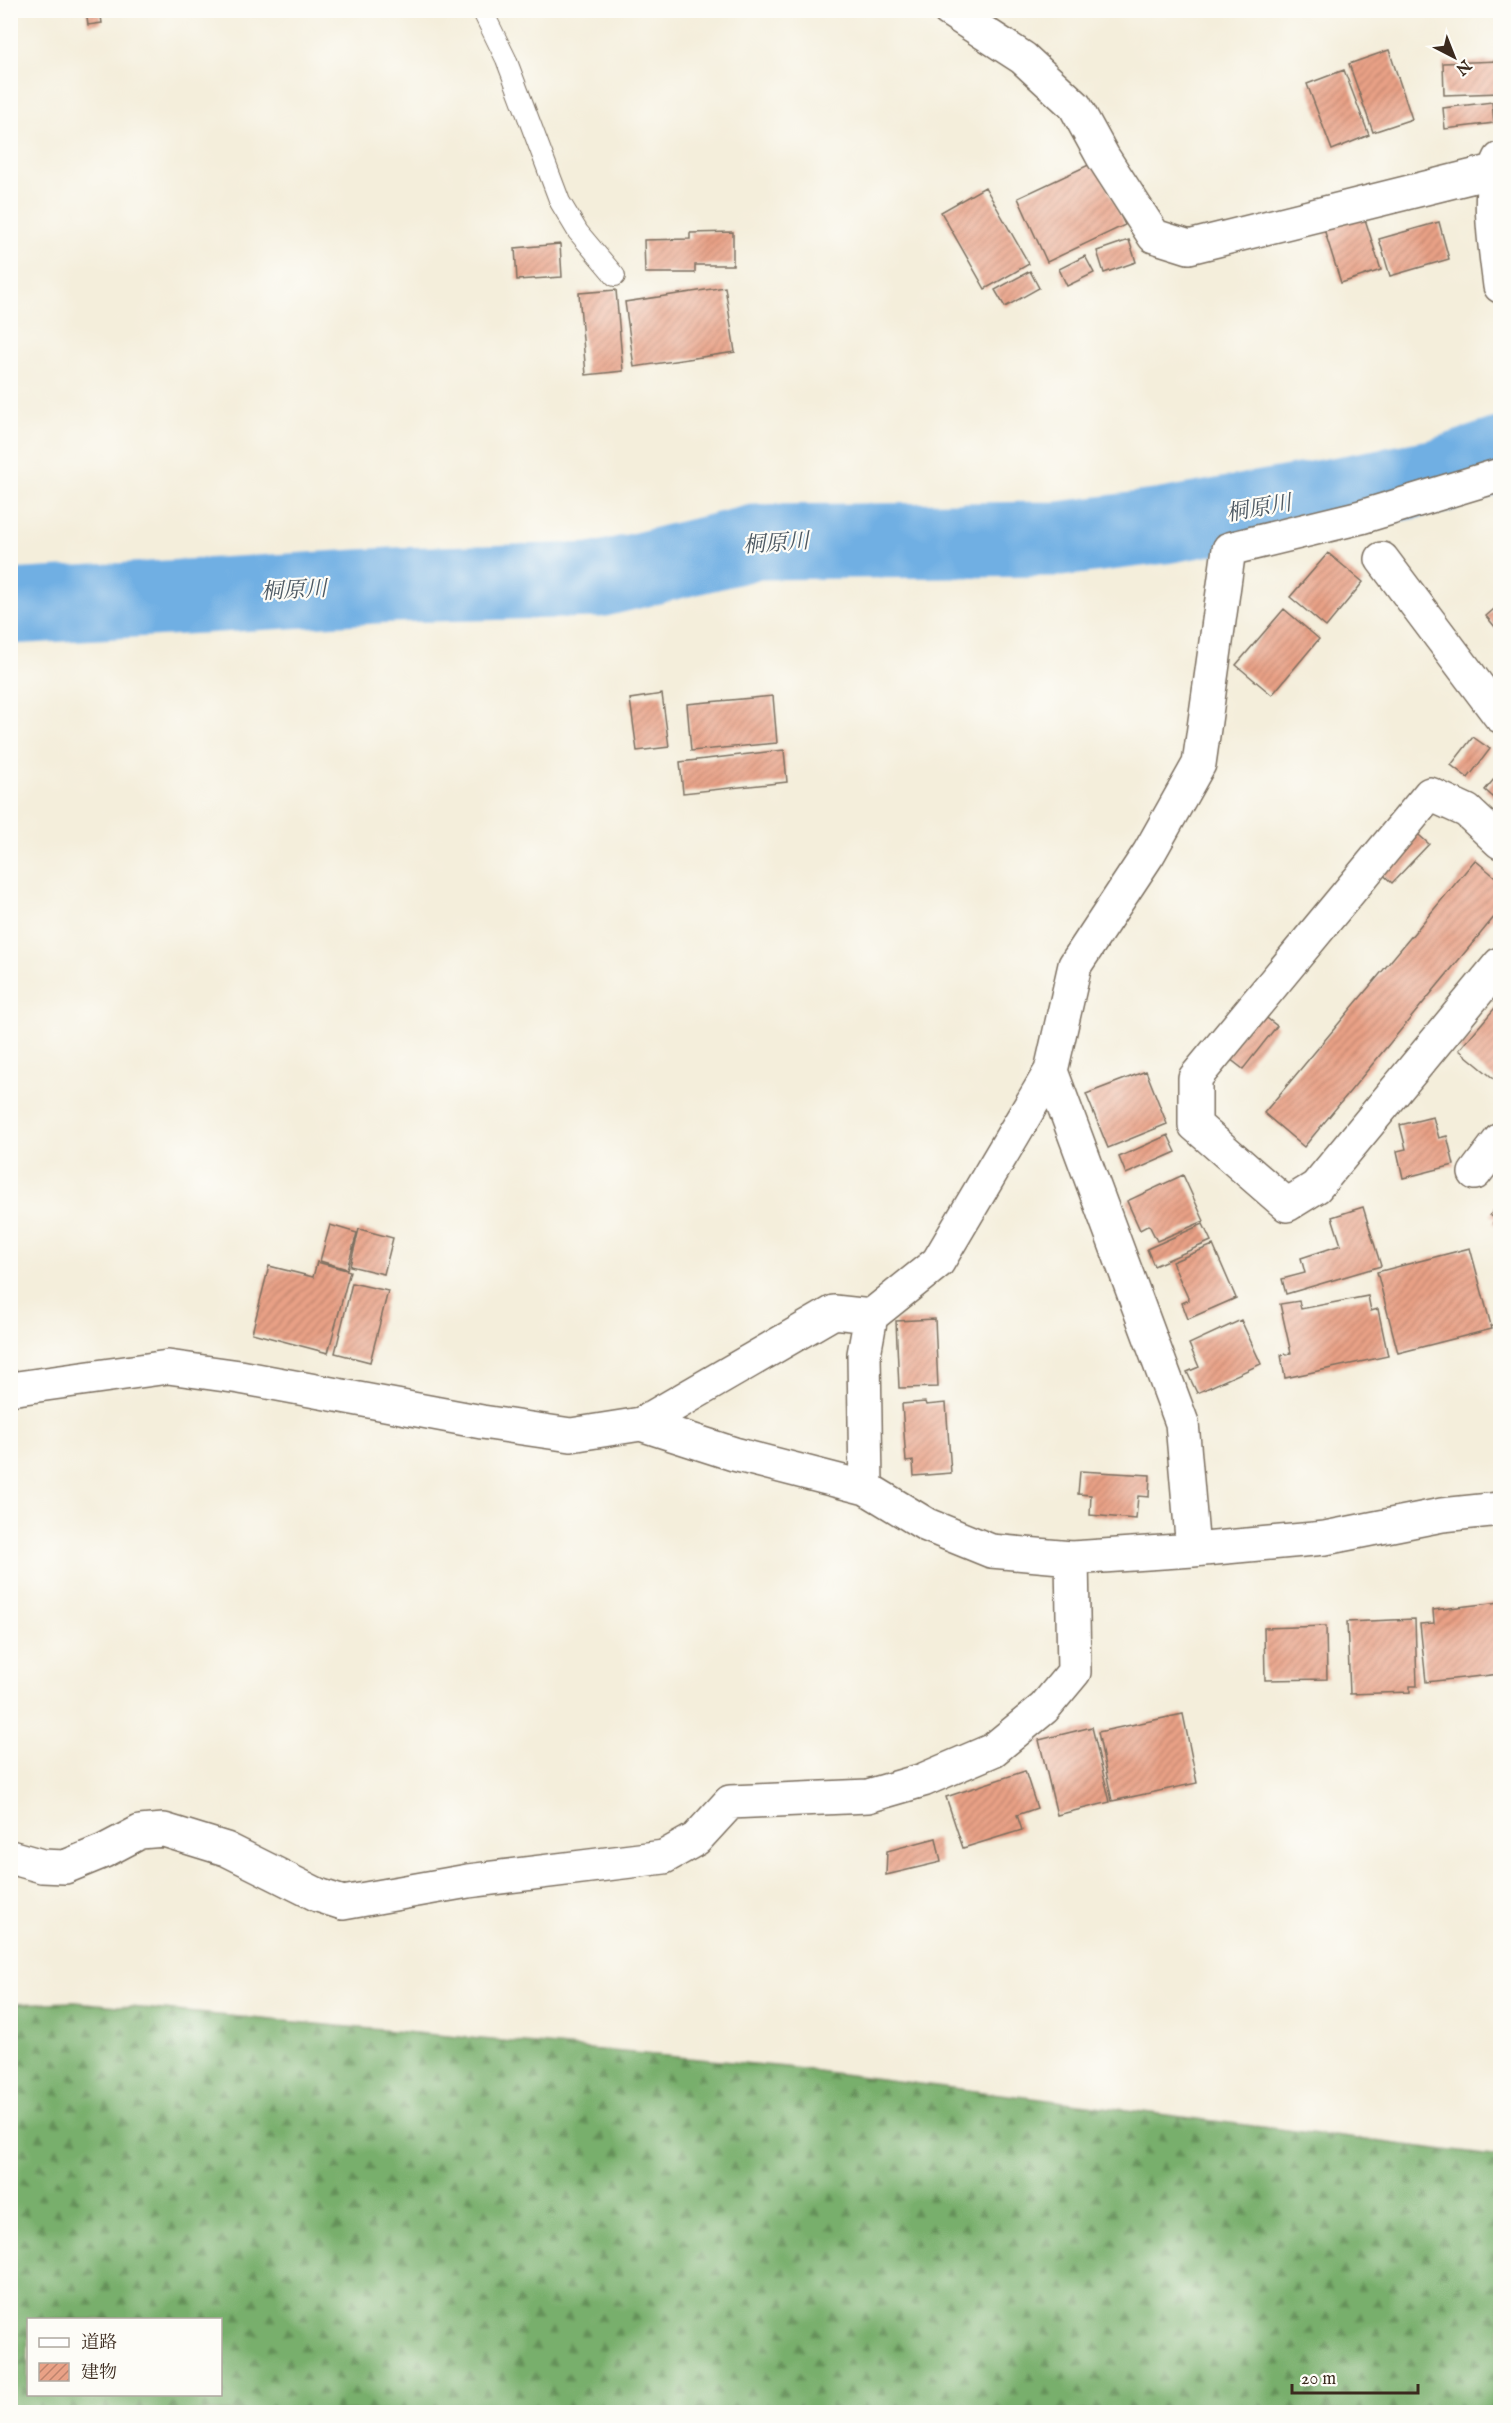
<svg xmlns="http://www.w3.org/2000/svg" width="1511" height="2423" viewBox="0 0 1511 2423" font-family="'IM FELL English','Noto Serif JP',serif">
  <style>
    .forest { fill: url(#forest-firs); stroke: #5a6c45; stroke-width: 1.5; fill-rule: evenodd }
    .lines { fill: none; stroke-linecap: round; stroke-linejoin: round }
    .river { stroke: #6fafe3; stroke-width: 75 }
    .building { fill: url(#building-hatch) }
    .lane-casing { stroke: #7c6f60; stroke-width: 22 }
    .street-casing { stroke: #7c6f60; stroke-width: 36 }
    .lane { stroke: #fff; stroke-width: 20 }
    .street { stroke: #fff; stroke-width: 33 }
    .labels { text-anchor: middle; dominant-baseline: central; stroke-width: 4.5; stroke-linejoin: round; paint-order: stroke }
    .water-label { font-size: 22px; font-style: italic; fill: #4d5963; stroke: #fdfcf7 }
  </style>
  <defs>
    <pattern id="forest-firs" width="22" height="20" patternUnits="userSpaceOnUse" patternTransform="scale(1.5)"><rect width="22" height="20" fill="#78af6c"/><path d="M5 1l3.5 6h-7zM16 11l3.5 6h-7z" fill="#648f58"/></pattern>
    <pattern id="building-hatch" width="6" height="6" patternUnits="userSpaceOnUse" patternTransform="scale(1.5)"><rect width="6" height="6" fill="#e9a186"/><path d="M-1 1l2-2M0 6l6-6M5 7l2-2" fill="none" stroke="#be836d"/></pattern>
  </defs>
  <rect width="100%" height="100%" fill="#fdfcf7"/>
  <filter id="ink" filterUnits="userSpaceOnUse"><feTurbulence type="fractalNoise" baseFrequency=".0167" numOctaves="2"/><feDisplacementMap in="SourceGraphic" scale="12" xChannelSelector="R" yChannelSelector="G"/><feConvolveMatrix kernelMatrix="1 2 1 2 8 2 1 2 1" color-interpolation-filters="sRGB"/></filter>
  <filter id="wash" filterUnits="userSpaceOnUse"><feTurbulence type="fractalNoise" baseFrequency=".008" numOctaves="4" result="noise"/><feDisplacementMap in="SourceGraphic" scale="24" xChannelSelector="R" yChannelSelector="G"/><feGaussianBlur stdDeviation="1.35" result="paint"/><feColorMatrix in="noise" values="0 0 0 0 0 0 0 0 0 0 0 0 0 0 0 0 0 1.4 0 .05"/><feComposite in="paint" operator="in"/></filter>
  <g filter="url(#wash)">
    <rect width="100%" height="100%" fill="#f4eedb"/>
    <path class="forest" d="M75,2002l711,65 714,90v255h-1489v-408zM28,2320h192v74h-192z"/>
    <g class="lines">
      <path class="river" d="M10,607l383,-22 205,-5 157,-38 305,-3 104,-13 275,-50 61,-21"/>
    </g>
    <g id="blocks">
      <path class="building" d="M86,10h14l2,13 -14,2z
        M1389,50l23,69 -39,13 -24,-68z
        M1500,61v32l-56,2 -1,-32z
        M1344,70l25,65 -37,15 -25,-66z
        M1492,102l2,21 -49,6 -2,-21z
        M1095,162l30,63 -78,37 -29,-64z
        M985,187l44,77 -44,25 -44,-77z
        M1364,216l17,54 -40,13 -17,-54z
        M1439,222l10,37 -59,17 -11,-37z
        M733,232v33h-38v8h-50l-1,-33 46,-1v-6z
        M1129,240l7,22 -32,11 -7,-22z
        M560,244l2,33 -45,3 -2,-32z
        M1085,256l9,17 -27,13 -8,-17z
        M1030,271l9,17 -34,19 -10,-17z
        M725,287l10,65 -101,15 -9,-65z
        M616,290l7,81 -37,4 -7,-82z
        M1328,553l35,29 -37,45 -36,-30z
        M1500,604v29l-14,-17z
        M1284,609l35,30 -47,56 -36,-30z
        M662,694l7,53 -32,4 -7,-52z
        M773,696l4,47 -86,8 -4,-47z
        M1473,737l17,12 -22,29 -17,-13z
        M784,750l3,32 -104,11 -3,-31z
        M1500,772v31l-15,-13z
        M1411,828l18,16 -37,39 -18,-17z
        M1475,860l25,21v29l-196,237 -40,-34z
        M1500,1002v82l-41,-34z
        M1259,1012l18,14 -34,43 -18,-14z
        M1146,1071l21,53 -59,24 -22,-54z
        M1433,1117l6,21 8,-2 7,29 -51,13 -6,-27 9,-2 -6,-24z
        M1168,1135l8,17 -50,22 -7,-17z
        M1183,1175l21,46 -47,20 -8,-16 -9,5 -13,-29z
        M1500,1202v27l-7,-6 3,-4 -6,-4z
        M1363,1207l18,59 -95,28 -4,-15 23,-6 -4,-15 40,-13 -9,-28z
        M1203,1224l8,17 -57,25 -7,-17z
        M330,1225l27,8 -10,36 -27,-8z
        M359,1229l34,9 -9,36 -34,-8z
        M1213,1245l23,53 -48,21 -6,-16 7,-3 -17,-38z
        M1470,1248l22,81 -94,24 -21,-81z
        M317,1262l33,9 -22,82 -76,-20 17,-67 44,11z
        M352,1283l36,8 -18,71 -35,-9z
        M1368,1296l3,15 7,-2 10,47 -103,22 -4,-23 10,-2 -11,-49 19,-3 2,8z
        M935,1319l3,68 -39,1 -3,-67z
        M1241,1320l20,44 -64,29 -10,-21 12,-5 -10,-23z
        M925,1402l1,3 20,-2 5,70 -37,3 -1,-15 -7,1 -4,-58z
        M1080,1471l70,4 -1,22 -11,-1 -2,23 -46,-4 1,-20 -13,-1z
        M1500,1602v72l-74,8 -6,-58 14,-1 -1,-13z
        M1415,1619l2,67h-7v6l-60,2 -3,-72z
        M1326,1626l1,53 -62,1 -1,-52z
        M1183,1714l14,69 -85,18 -14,-69z
        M1092,1727l18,75 -53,13 -18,-75z
        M1025,1771l12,37 -20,7 5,15 -59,18 -17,-51z
        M936,1838l5,24 -55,13 1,-24z"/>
    </g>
  </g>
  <g filter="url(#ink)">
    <use href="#blocks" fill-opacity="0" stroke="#7c6f60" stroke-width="1.5"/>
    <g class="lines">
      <g class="lane-casing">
        <path id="lane" d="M482,10l24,49 54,143 18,30 37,44"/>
      </g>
      <g class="street-casing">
        <path id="street" d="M949,10l74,48 52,48 28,51 51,79 35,11 305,-76
          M1500,159c-15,29 -4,94 0,127
          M1382,559l118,157
          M1500,842l-33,-31 -37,-17 -235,284v47l92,80 29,-18 184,-223
          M1475,1173l25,-33
          M10,1389l158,-22 72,10 242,45 89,13 70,-11 93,30 132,34 61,37 64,26 81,7 121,-8 132,-12 117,-23 58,-6
          M641,1424l193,-112 37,4 67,-54 113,-191
          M866,1488l-2,-134 7,-38
          M1193,1550l-11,-127 -131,-352 24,-106 74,-112 50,-89 30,-215 132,-32 139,-42
          M10,1857l32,9 23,1 39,-16 36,-19 24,-2 62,19 92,46 25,8 125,-22 196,-24 32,-18 34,-37 138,-6 55,-16 70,-30 51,-42 30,-36 -2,-114"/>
      </g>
      <use href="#lane" class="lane"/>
      <use href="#street" class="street"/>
    </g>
  </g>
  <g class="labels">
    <g class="water-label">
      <text transform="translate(1259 509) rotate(-10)">桐原川</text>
      <text transform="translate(776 544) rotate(-4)">桐原川</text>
      <text transform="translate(294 591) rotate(-3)">桐原川</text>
    </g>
  </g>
  <rect width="1511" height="2423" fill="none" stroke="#fdfcf7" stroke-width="36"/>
  <rect x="27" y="2318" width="195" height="78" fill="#fdfcf7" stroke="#afa8a0" stroke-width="1.5"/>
  <rect x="39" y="2338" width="30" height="9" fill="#ffffff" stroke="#afa8a0" stroke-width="1.5"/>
  <text x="81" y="2348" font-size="18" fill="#3b2a1e">道路</text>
  <rect x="39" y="2363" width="30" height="18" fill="url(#building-hatch)" stroke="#afa8a0" stroke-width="1.5"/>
  <text x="81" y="2378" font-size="18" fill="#3b2a1e">建物</text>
  <g transform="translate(1454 57) rotate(138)" stroke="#fdfcf7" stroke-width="4.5" paint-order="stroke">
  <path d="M0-4.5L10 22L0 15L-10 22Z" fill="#3b2a1e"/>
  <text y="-9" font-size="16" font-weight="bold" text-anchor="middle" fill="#3b2a1e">N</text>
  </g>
  <path d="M1292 2384v9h126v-9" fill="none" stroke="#3b2a1e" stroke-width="3"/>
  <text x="1301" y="2384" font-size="18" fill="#3b2a1e" stroke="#fdfcf7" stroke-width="4.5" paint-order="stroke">20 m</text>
</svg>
